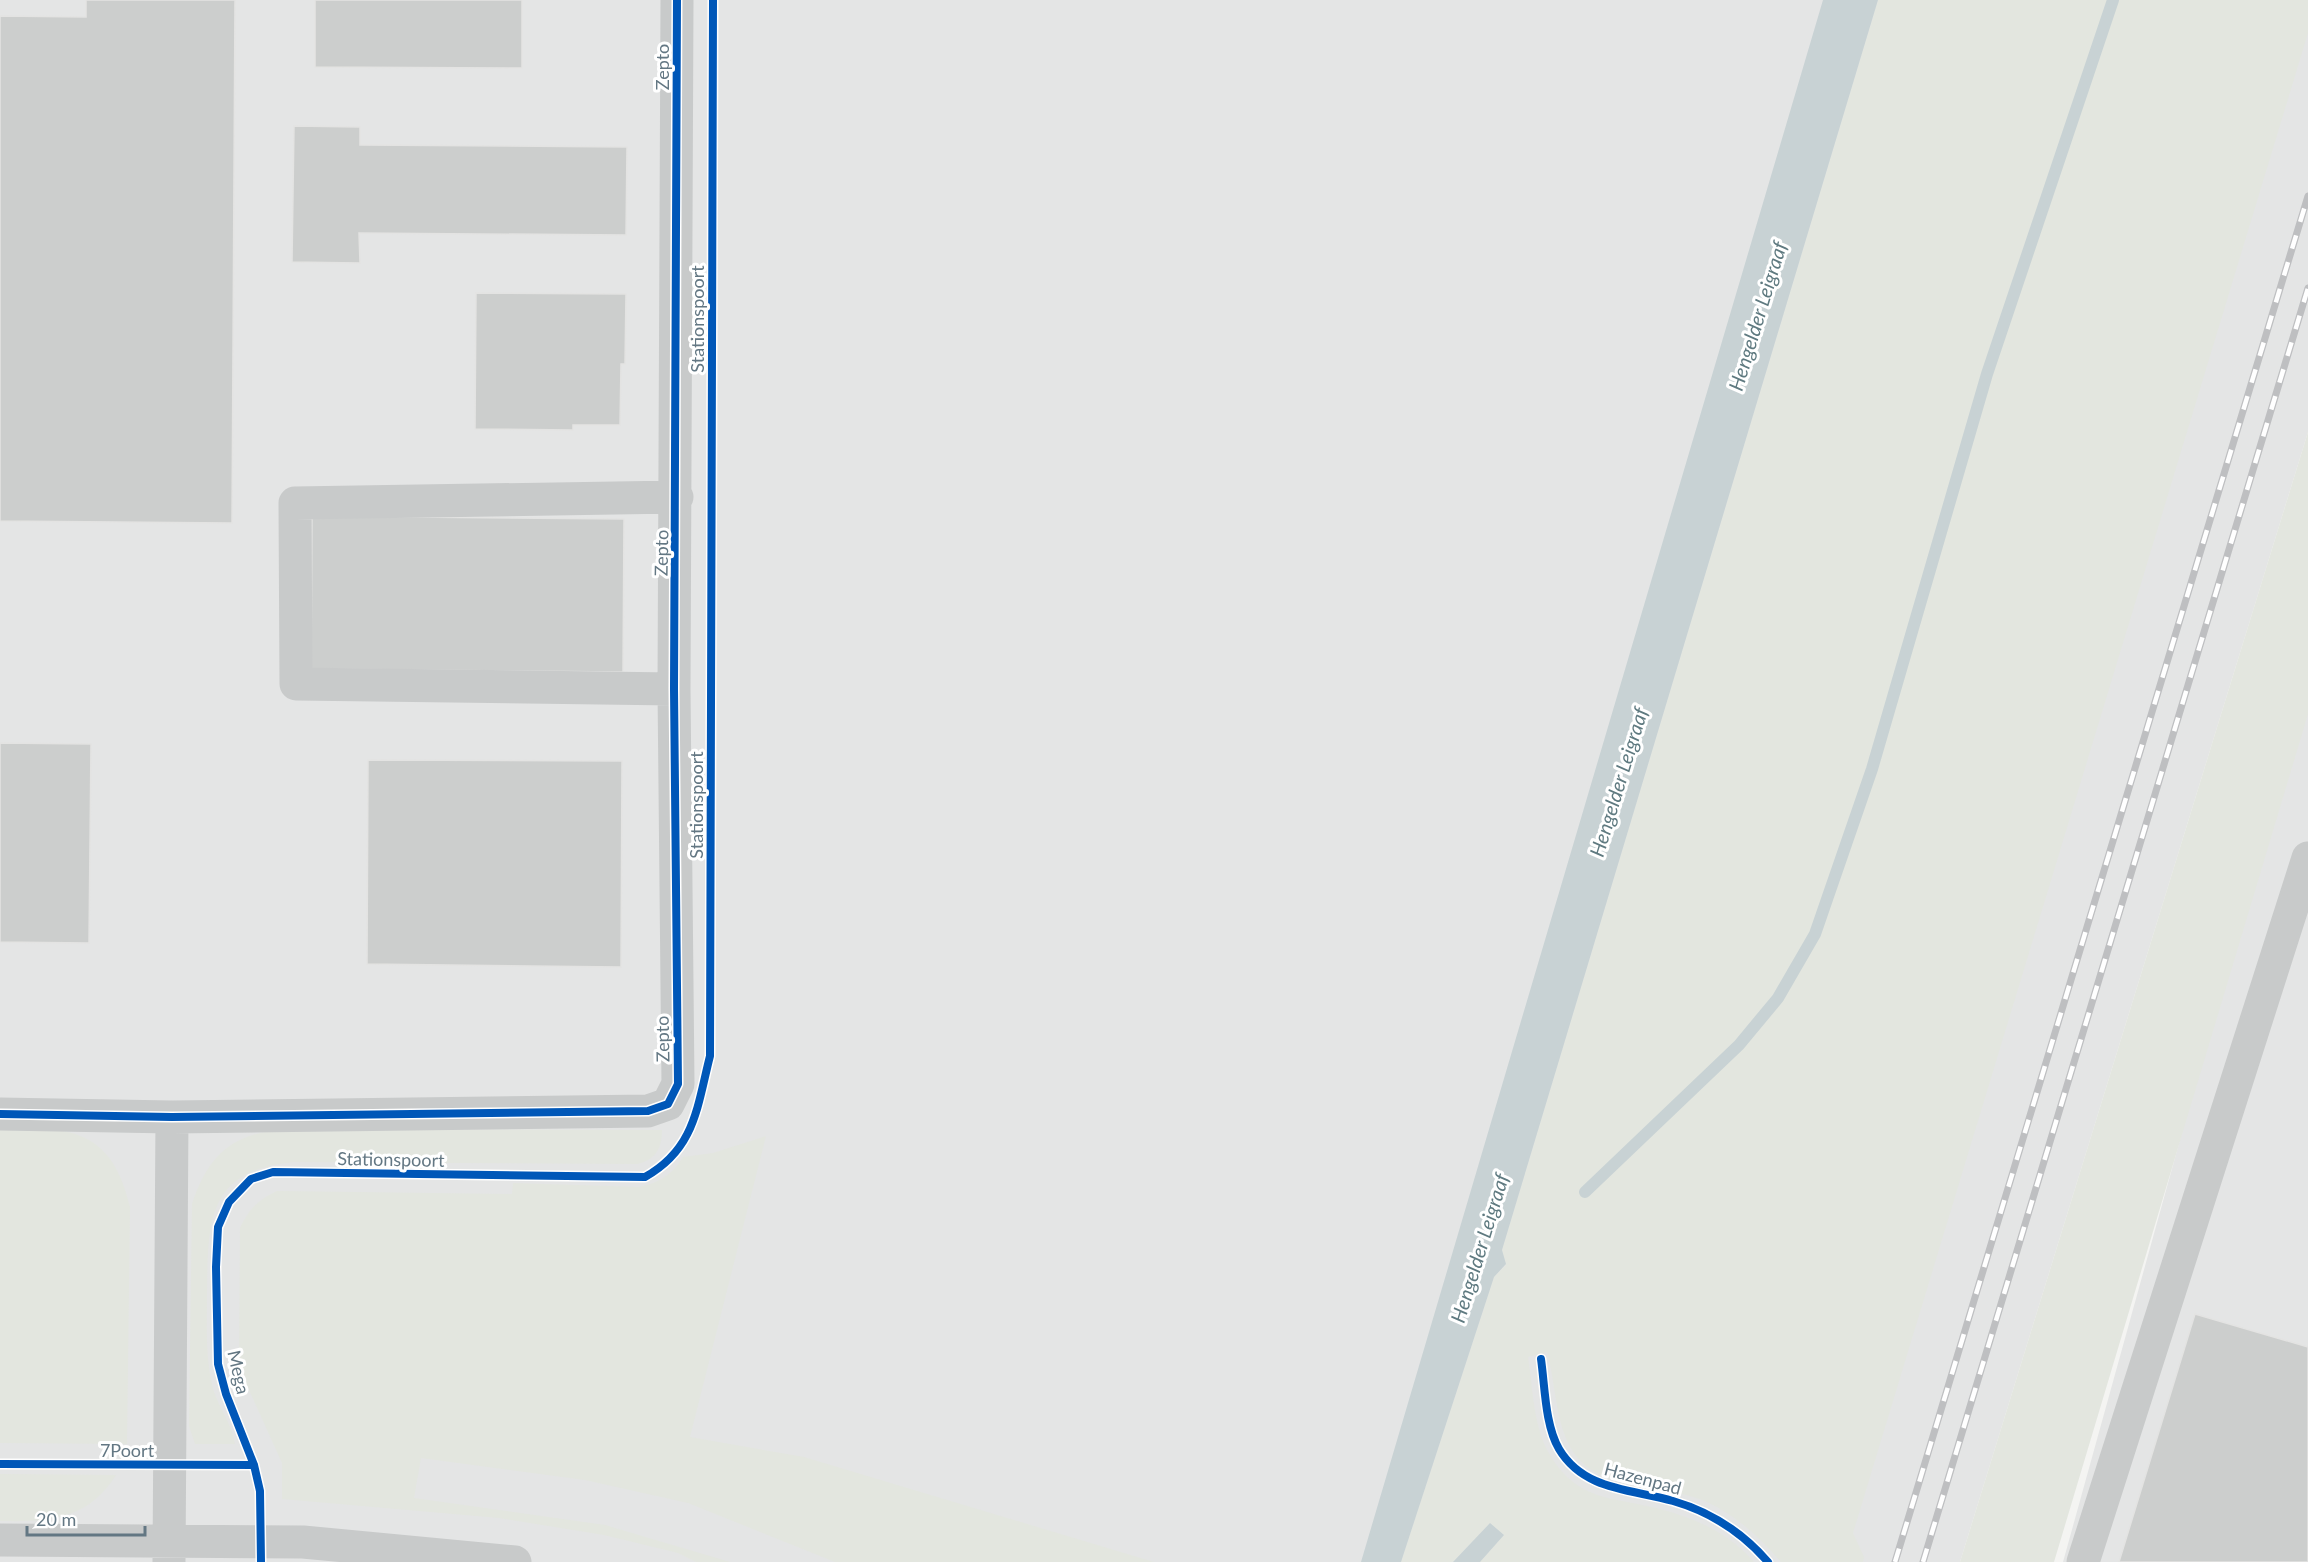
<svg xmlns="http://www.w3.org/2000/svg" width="2308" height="1562" viewBox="0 0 2308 1562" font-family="Lato,sans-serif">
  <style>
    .built { fill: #e4e5e5 }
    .green { fill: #e3e6df }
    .water { fill: #c8d2d4 }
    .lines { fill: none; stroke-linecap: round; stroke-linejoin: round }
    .stream { stroke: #c8d2d4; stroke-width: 12 }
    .building { fill: #cccecd; stroke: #e3e3e2; stroke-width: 1.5 }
    .minor { stroke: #c8caca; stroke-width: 33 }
    .rail-casing { stroke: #bebfc1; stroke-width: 7 }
    .rail { stroke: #fff; stroke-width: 4.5; stroke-dasharray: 14; stroke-linecap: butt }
    .cycleway-casing { stroke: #fff; stroke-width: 11 }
    .cycleway { stroke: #0057b8; stroke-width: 8 }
    .labels { text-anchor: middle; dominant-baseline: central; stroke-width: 6; stroke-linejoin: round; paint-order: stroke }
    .street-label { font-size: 18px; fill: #637783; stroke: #fff }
    .water-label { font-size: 20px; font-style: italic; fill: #5f7a80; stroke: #fff }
  </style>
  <rect width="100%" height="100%" fill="#f4f4f2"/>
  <path class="built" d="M0,0h2308v432l-348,1130h-1960z
    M2308,678v884h-245z"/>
  <path class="green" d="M1878,0h430v33l-455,1500 11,24 -1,5h-82c-22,-25 -44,-46 -74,-60 -41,-19 -108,-8 -135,-52 -17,-28 -16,-66 -25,-98l-19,5c5,31 5,70 22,98 28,47 64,42 110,54 37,10 69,24 94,53h-274l24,-27 -14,-12 -37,39h-52l93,-285 12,-12 -4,-15z
    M2308,432v282l-254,848h-94z
    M0,1127c70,0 112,2 130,80l-3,237 -127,-1z
    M285,1129l377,1c0,19 -7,30 -25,34l-343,-2c-87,8 -86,58 -87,131 0,33 -2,64 6,96 6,19 19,35 22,55h-40l-6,-18 3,-222c17,-51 41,-70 93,-75z
    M766,1136l-76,301 114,20 350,105h-319l-147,-59 -103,-23 -164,-22 -7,40 191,27 125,37h-34l-18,-9 -74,-18 -105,-17 -217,-19v-36l-38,-84 -5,-21 1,-130c9,-19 18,-28 37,-37l235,3 1,-11 126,4c19,-4 34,-12 44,-30l30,-4z
    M0,1474l116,1c-28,45 -67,47 -116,46z"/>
  <path class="water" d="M1823,0h55l-376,1250 4,14 -12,13 -93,285h-40z
    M1490,1523l14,12 -24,27h-27z"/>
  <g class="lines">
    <path class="stream" d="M1585,1192l154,-147 39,-47 37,-64 57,-165 115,-395 126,-374"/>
  </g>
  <path class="building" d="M86,0h149l-3,523 -232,-2v-505l86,1z
    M315,0h207v68l-207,-1z
    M294,126l66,1v18l267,2 -1,88 -267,-2 1,30 -68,-1z
    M476,293l150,1 -1,70h-4l-1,61h-47v5l-98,-1z
    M312,516l312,3 -1,153 -312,-3z
    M0,743l91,1 -2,199 -89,-1z
    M368,760l254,1 -1,206 -254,-3z
    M2195,1314l113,33v215h-189z"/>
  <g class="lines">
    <path class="minor" d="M674,689l-378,-5 -1,-181 382,-6
      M0,1114l172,3 476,-6 20,-7 10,-20 -4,-395 3,-689
      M0,1540l303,2 212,20
      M169,1562l3,-445
      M2083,1562l225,-704"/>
    <g class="rail-casing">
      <path id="rail" d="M1895,1562l413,-1366
        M1923,1562l385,-1274"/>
    </g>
    <use href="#rail" class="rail"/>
    <g class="cycleway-casing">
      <path id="cycleway" d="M0,1114l172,3 476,-6 20,-7 10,-20 -4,-395 3,-689
        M1541,1359c4,28 4,66 18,90 25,42 73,40 114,52 38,11 69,31 95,61
        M0,1464l254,1
        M261,1562l-1,-71 -6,-26 -28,-71 -8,-30 -2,-97 2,-40 11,-25 22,-23 22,-7 372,5c50,-28 52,-70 65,-121l3,-1056"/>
    </g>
    <use href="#cycleway" class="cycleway"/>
  </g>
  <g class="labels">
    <g class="street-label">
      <text transform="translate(662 67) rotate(-90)">Zepto</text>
      <text transform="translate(697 319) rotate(-90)">Stationspoort</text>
      <text transform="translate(661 553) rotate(-89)">Zepto</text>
      <text transform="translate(696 805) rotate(-90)">Stationspoort</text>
      <text transform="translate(662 1039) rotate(-91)">Zepto</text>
      <text transform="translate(391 1159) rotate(1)">Stationspoort</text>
      <text transform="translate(239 1372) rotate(77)">Mega</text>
      <text x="127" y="1450">7Poort</text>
      <text transform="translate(1643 1478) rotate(15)">Hazenpad</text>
    </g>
    <g class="water-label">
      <text transform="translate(1757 316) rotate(-73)">Hengelder Leigraaf</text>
      <text transform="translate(1618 782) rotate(-73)">Hengelder Leigraaf</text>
      <text transform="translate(1479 1248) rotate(-73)">Hengelder Leigraaf</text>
    </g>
  </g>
  <path d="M27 1526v9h118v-9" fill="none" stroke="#637783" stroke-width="3"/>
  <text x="36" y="1526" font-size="18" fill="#637783" stroke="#ffffff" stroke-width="4.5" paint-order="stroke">20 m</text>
</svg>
